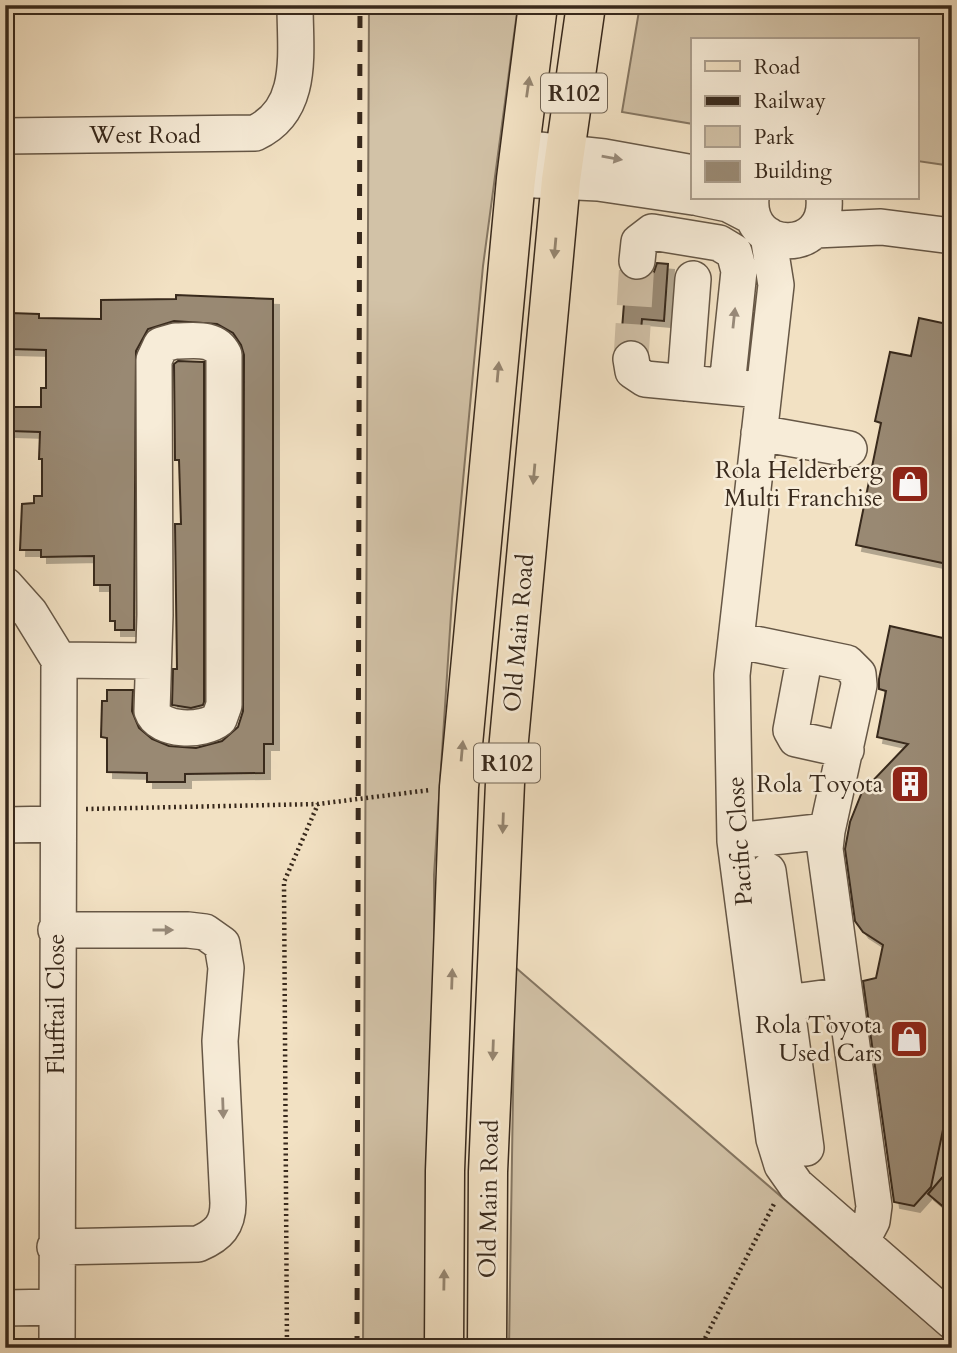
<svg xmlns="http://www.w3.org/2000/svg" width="957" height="1353" viewBox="0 0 957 1353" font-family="Cardo,serif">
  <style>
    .green { fill: #d2c2a7; stroke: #857662; stroke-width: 2 }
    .building { fill: #998973; stroke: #38291c; stroke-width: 2; filter: url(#shadow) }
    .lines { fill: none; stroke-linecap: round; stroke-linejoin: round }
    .minor-tunnel { stroke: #cdbca2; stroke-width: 35; stroke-dasharray: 35 18; stroke-linecap: butt }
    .minor-casing { stroke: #665746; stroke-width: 38 }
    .major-casing { stroke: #38291c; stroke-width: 41 }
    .path { stroke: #38291c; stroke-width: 4.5; stroke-dasharray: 2 3.5; stroke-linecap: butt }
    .minor { stroke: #f7ecd8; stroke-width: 35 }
    .major { stroke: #f2e1c3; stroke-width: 38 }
    .rail { stroke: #38291c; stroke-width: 5; stroke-dasharray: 12 12; stroke-linecap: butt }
    .oneway { fill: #958570 }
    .oneway2 { fill: #988a7a }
    .labels { text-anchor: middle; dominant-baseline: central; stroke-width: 5; stroke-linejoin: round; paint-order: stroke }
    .shield { fill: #f7ecd8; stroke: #716454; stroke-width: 2 }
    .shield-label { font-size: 23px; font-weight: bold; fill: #38291c }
    .street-label { font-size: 24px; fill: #38291c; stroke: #f7ecd8 }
    .poi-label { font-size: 24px; fill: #38291c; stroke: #f7ecd8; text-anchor: end }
  </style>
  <defs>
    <filter id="shadow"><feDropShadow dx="6" dy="6" stdDeviation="0" flood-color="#0004"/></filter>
  </defs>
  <rect width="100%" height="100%" fill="#f2e1c3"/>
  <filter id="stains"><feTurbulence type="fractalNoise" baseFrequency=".00286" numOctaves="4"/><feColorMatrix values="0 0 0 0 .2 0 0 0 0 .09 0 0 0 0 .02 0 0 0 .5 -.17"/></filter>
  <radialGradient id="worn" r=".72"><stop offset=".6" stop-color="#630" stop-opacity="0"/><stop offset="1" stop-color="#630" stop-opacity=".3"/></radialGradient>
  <path class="green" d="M369,5h149l-35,261 -31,333 -18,276 1,473h-72z
    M640,5h312v161l-35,-5v-121h-224v84l-71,-12z
    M515,967l437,377v4h-443z"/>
  <path class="building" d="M657,263l11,1 -4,57 -22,-2 -2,23 -12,-3 -7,3 5,-64 10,3 10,-2 8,-7z
    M176,295l97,4v445h-9v29l-79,1v8h-38v-9l-40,-1v-34l-6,-1 1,-36h5v-11h26l-1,21 7,17 13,11 17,7 27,2 26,-7 16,-14 5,-16 1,-356 -3,-10 -8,-12 -16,-9 -43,-3 -26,8 -12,22 -2,279h-19v-9h-5v-36h-16v-29l-53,1v-7h-21l2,-46 12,-1v-7h8v-37h-3l1,-27 -30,-1 1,-24h30v-19h5v-38l-36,-1v-4h-5v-19h6v-13l28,1v4l62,1v-19l75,-1z
    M919,318l33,7v240l-96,-20 25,-122 -6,-2 15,-69 21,4z
    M178,361l26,1v340l-1,3 -12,3 -19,-3 1,-36h4l-2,-145h6l-2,-64h-4l-1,-96z
    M890,626l62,14v447l-21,100 -17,19 -20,-4 -31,-221 13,-3 7,-33 -20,-13 -8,-11 -10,-72 5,-27 12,-30 46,-48 -31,-7 9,-46 -7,-2v-10z
    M952,1166v48l-24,-20z"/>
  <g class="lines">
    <path class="minor-tunnel" d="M631,359l6,-98"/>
    <g class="minor-casing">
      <path id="minor" d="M5,136l250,-3c50,-23 40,-81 40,-128
        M520,148l84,9 89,16
        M516,179l82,4 95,14
        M699,198l29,6 25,13
        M751,198c-5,56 78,58 73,0
        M815,230l66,-3 71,9
        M768,235l8,50 -44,390 3,166 39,298 8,26 14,20 156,136
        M637,261l2,-19 13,-10 67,11 15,9 5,19 -12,115
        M175,341c18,0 40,-5 49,14v350l-5,14c-16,13 -60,13 -67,-8l3,-96 -1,-255 7,-15z
        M631,359l2,12 12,8 105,10
        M685,383l8,-104
        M759,433l90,16
        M5,585l25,28 29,47 -2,688
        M736,640l111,23 11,11 1,11 -32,146
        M805,655l-14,75 5,9 50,11
        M59,660l94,1
        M5,825l52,-1
        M735,841l92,-10 -2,18 49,357 -2,15 -11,21
        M768,871l38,277
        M786,1003l59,-8
        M55,1247l143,-3c21,-9 30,-19 30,-41l-8,-162 6,-73 -4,-24 -17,-12 -17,-2h-132
        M5,1308l51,-1"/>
    </g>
    <g class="major-casing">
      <path id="major" d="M444,1348l1,-177 14,-384 57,-608 22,-174
        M487,1348l1,-176 17,-389 56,-603 25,-175"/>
    </g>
    <path class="path" d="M86,809l232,-5 112,-14
      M287,1348l-3,-466 34,-78
      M700,1348l75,-146"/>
    <use href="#minor" class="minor"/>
    <use href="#major" class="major"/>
    <path class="rail" d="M357,1348l3,-1343"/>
  </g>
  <defs><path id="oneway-solid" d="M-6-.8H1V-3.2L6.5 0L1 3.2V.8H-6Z" transform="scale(1.75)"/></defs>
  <g class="oneway">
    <use href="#oneway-solid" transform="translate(528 87) rotate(-82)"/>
    <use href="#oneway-solid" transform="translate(555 248) rotate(95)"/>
    <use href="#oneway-solid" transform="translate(498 372) rotate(-85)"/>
    <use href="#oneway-solid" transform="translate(534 474) rotate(95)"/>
    <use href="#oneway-solid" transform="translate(462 751) rotate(-85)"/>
    <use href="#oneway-solid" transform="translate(503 823) rotate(92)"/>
    <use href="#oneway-solid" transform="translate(452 979) rotate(-88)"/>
    <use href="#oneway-solid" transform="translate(493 1050) rotate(92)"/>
    <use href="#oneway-solid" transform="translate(444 1280) rotate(-89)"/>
  </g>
  <g class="oneway2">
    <use href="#oneway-solid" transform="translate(612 158) rotate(10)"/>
    <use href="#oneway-solid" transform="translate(734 318) rotate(-84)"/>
    <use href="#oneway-solid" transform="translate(163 930)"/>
    <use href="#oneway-solid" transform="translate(223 1108) rotate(88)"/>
  </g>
  <defs>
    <g id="shop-square" transform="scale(2.0125)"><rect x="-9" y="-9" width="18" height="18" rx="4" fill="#8f2418" stroke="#f7ecd8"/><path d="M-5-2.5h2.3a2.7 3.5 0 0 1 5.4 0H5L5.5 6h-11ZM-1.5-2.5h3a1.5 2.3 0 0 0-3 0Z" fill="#fff"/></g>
    <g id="building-square" transform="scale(2.0125)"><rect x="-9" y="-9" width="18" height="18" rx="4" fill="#8f2418" stroke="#f7ecd8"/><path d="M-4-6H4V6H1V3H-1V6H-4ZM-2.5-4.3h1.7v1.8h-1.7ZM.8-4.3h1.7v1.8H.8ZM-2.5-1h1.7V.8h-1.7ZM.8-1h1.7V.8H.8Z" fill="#fff"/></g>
  </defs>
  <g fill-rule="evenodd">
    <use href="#shop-square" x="910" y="484"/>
    <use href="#building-square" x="910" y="784"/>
    <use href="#shop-square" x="909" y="1039"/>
  </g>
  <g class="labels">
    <g class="shield">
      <rect x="541" y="73.5" width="66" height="39" rx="5"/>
      <rect x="474" y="743.5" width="66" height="39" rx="5"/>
    </g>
    <g class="shield-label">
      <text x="574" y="93">R102</text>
      <text x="507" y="763">R102</text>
    </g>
    <g class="street-label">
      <text x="145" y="135">West Road</text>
      <text transform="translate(519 633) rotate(-85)">Old Main Road</text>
      <text transform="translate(740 841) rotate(-94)">Pacific Close</text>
      <text transform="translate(56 1004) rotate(-90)">Flufftail Close</text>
      <text transform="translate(489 1199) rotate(-89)">Old Main Road</text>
    </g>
    <g class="poi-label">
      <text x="883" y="470">Rola Helderberg<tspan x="883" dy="28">Multi Franchise</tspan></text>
      <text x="883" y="784">Rola Toyota</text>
      <text x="882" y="1025">Rola Toyota<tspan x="882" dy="28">Used Cars</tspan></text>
    </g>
  </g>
  <rect width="957" height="1353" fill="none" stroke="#f2e1c3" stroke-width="28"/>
  <rect x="7" y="7" width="943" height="1339" fill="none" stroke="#38291c" stroke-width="3.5"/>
  <rect x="14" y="14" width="929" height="1325" fill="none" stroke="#38291c" stroke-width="2"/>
  <rect x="691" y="38" width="228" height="161" fill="#f7ecd8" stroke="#ab9e8d" stroke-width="2"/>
  <rect x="705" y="61" width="35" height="10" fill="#f2e1c3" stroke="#ab9e8d" stroke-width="2"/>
  <text x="754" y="74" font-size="21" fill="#38291c">Road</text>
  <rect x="705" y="96" width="35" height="10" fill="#38291c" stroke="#ab9e8d" stroke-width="2"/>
  <text x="754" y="108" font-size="21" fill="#38291c">Railway</text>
  <rect x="705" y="126" width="35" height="21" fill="#d2c2a7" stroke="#ab9e8d" stroke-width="2"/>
  <text x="754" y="144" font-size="21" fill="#38291c">Park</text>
  <rect x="705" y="161" width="35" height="21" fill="#998973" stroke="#ab9e8d" stroke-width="2"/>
  <text x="754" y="178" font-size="21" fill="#38291c">Building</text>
  <rect width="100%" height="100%" filter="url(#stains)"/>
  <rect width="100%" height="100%" fill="url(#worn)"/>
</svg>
